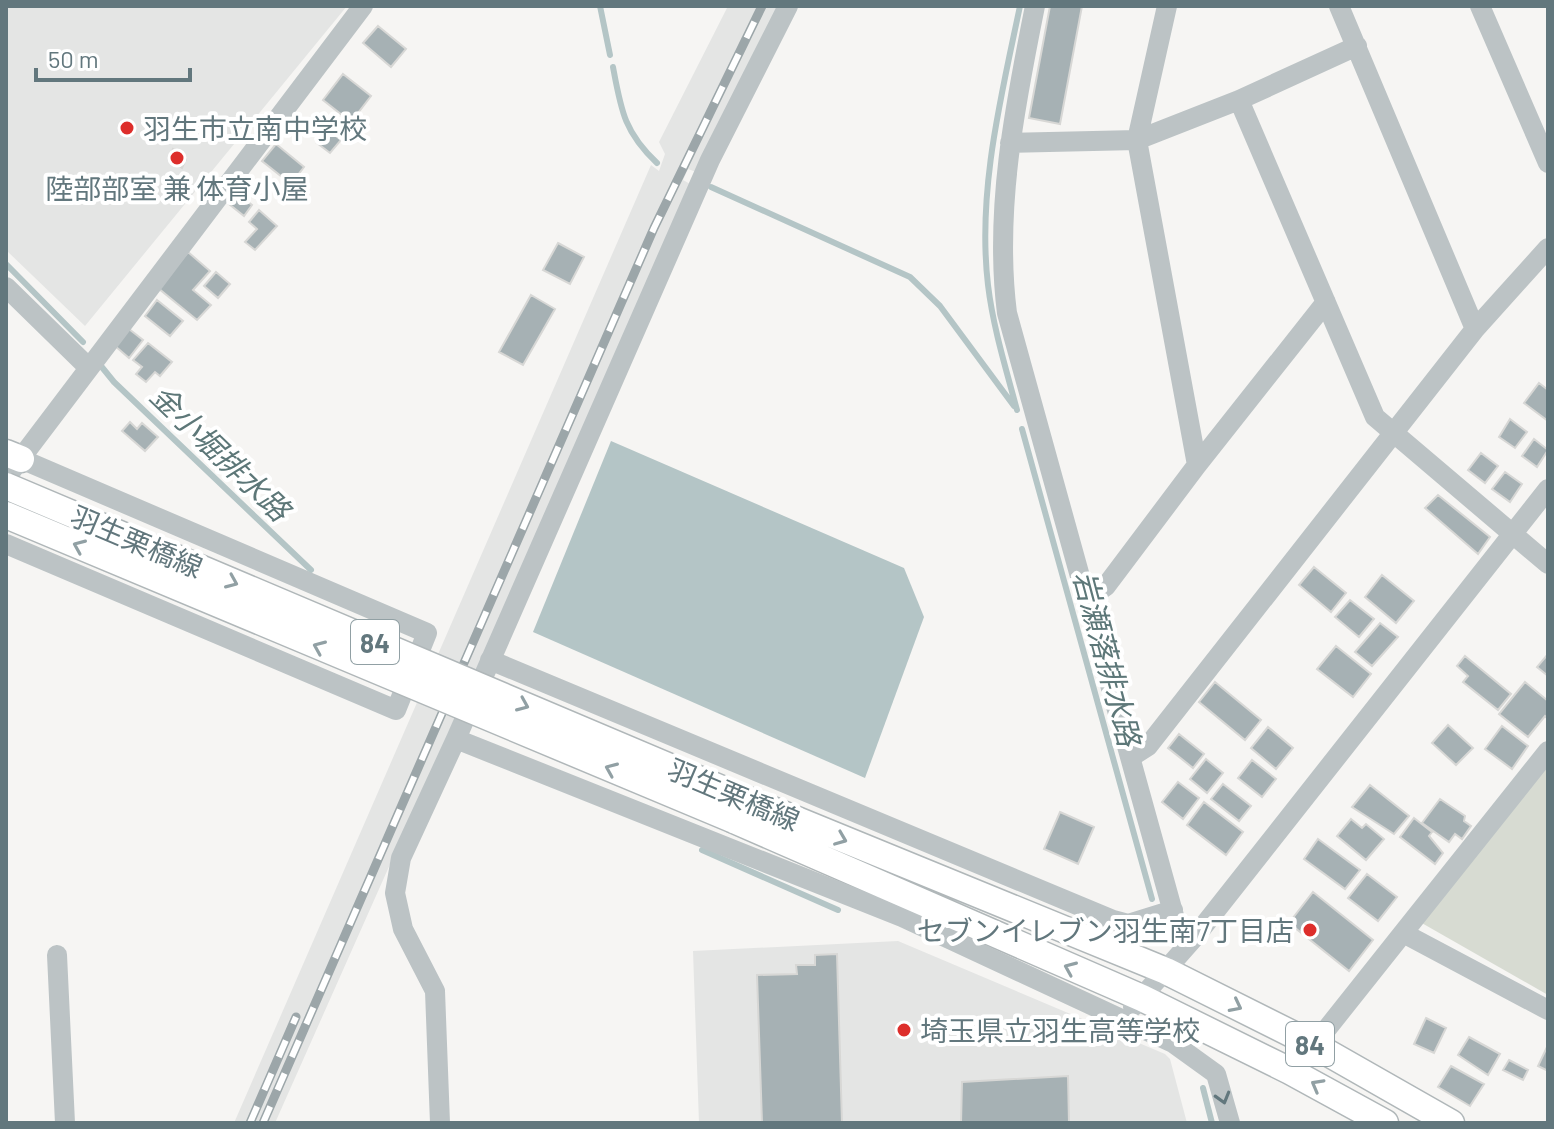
<svg xmlns="http://www.w3.org/2000/svg" width="1554" height="1129" viewBox="0 0 1554 1129" font-family="Barlow,'Noto Sans JP',sans-serif">
  <style>
    .built { fill: #e4e5e4 }
    .green { fill: #d7dbd2 }
    .water { fill: #b4c5c6 }
    .lines { fill: none; stroke-linecap: round; stroke-linejoin: round }
    .stream { stroke: #b4c5c6; stroke-width: 6 }
    .building { fill: #a6b1b4; stroke: #d7d7d5; stroke-width: 2 }
    .major-casing { stroke: #b0b7b9; stroke-width: 29 }
    .minor { stroke: #bcc3c5; stroke-width: 20 }
    .major { stroke: #fff; stroke-width: 26 }
    .rail-casing { stroke: #9ca6a9; stroke-width: 9 }
    .rail { stroke: #fff; stroke-width: 6; stroke-dasharray: 18; stroke-linecap: butt }
    .major-bridge-casing { stroke: #b0b7b9; stroke-width: 29; stroke-linecap: butt }
    .major-bridge { stroke: #fff; stroke-width: 26 }
    .oneway { stroke: #91a0a4 }
    .oneway2 { stroke: #62777d }
    .poi-dot { fill: #dd2e2b; stroke: #fff; stroke-width: 3 }
    .labels { text-anchor: middle; dominant-baseline: central; stroke-width: 8; stroke-linejoin: round; paint-order: stroke }
    .shield { fill: #fff; stroke: #91a0a4; stroke-width: 2 }
    .shield-label { font-size: 26px; font-weight: bold; fill: #62777d }
    .poi-label { font-size: 28px; fill: #62777d; stroke: #fff; text-anchor: start }
    .street-label { font-size: 28px; fill: #62777d; stroke: #fff }
    .water-label { font-size: 30px; font-style: italic; fill: #5d7778; stroke: #fff }
  </style>
  <rect width="100%" height="100%" fill="#f6f5f3"/>
  <path class="built" d="M6,6h341l-262,320 -79,-76z
    M728,6h54l-86,166 -8,-3 -5,11 9,5 -417,938h-41l417,-958 8,6 6,-17 -6,-12z
    M898,941l267,113 5,5 17,64h-488l-6,-172z"/>
  <path class="green" d="M1544,767l4,3v225l-128,-73z"/>
  <path class="water" d="M611,441l293,127 20,49 -59,161 -332,-146z"/>
  <g class="lines">
    <path class="stream" d="M600,6l10,49
      M613,67c8,43 11,65 44,96
      M711,187l199,90 30,29 74,100
      M6,264l77,78
      M101,366l13,16 197,188
      M1017,410c-11,-41 -24,-83 -29,-125 -11,-93 13,-188 32,-279
      M1022,429l130,470
      M702,850l136,60
      M1203,1088l9,35"/>
  </g>
  <path class="building" d="M1050,6h32l-22,118 -31,-6z
    M378,26l28,23 -15,18 -28,-24z
    M343,74l28,22 -20,26 -28,-22z
    M327,129l14,11 -11,13 -13,-10z
    M276,144l28,23 -13,17 -29,-23z
    M173,149l13,10 -4,9 -13,-10z
    M237,193l15,12 -8,11 -15,-12z
    M259,210l18,16 -22,24 -10,-8 12,-13 -8,-7z
    M558,243l26,14 -14,27 -27,-14z
    M188,252l22,19 -17,19 18,15 -14,15 -39,-32z
    M216,272l14,12 -12,14 -14,-12z
    M531,295l24,14 -32,56 -24,-13z
    M157,300l26,21 -13,15 -25,-20z
    M129,329l14,11 -14,18 -14,-12z
    M148,343l24,19 -12,14 -5,-4 -9,10 -10,-8 6,-7 -9,-7z
    M1539,383l9,7v31l-24,-18z
    M1510,419l17,13 -12,16 -16,-11z
    M130,422l7,7 5,-6 16,14 -13,14 -23,-20z
    M1534,439l14,11 -11,17 -15,-11z
    M1481,453l17,13 -13,17 -17,-13z
    M1505,472l17,12 -12,18 -18,-13z
    M1438,495l52,42 -12,17 -53,-46z
    M1314,567l32,26 -15,19 -32,-27z
    M1382,575l32,26 -18,22 -31,-26z
    M1350,600l24,19 -15,18 -24,-20z
    M1380,623l18,14 -26,29 -17,-14z
    M1336,646l35,28 -18,23 -36,-28z
    M1548,654v22l-11,-9z
    M1465,656l46,38 -13,16 -35,-28 5,-6 -11,-10z
    M1215,682l46,38 -16,20 -46,-38z
    M1525,682l23,19v18l-3,-3 -17,21 -29,-23z
    M1448,725l25,23 -17,17 -24,-22z
    M1502,726l26,20 -16,23 -27,-20z
    M1268,727l25,21 -17,21 -25,-21z
    M1179,734l25,20 -11,14 -25,-20z
    M1206,759l17,14 -16,20 -17,-14z
    M1252,760l24,19 -14,18 -24,-19z
    M1178,782l21,16 -16,21 -21,-17z
    M1223,784l28,22 -12,15 -28,-22z
    M1370,785l39,31 -15,18 -42,-27z
    M1440,799l25,17 -1,5 7,5 -9,13 -7,-5 -6,8 -27,-19z
    M1204,802l39,30 -17,23 -39,-30z
    M1060,812l34,15 -16,37 -34,-15z
    M1414,818l18,14 -3,4 14,17 -8,11 -35,-27z
    M1351,819l11,9 4,-4 18,15 -18,21 -29,-24z
    M1318,839l42,31 -15,19 -41,-30z
    M1367,874l30,23 -19,24 -30,-23z
    M1313,892l60,48 -24,31 -60,-48z
    M837,954l5,169h-80l-5,-148 40,-1 -1,-9h19v-10z
    M1426,1018l20,10 -12,25 -20,-9z
    M1469,1037l31,17 -12,21 -30,-20z
    M1548,1045v26l-10,-5z
    M1509,1060l19,10 -5,10 -20,-10z
    M1451,1066l33,18 -14,22 -32,-19z
    M1068,1076l1,47h-108l1,-41z"/>
  <g class="lines">
    <g class="major-casing">
      <path id="major" d="M6,453l15,6
        M743,798l423,173 148,74 137,78
        M734,820l408,178 148,73 95,52"/>
    </g>
    <path class="minor" d="M788,6l-78,154 -254,579 446,178 271,126 43,31 14,49
      M1035,6c-20,99 -41,205 -28,307l169,610 18,15
      M1339,6l136,323
      M1480,6l68,157
      M1239,100l136,317 173,147
      M1010,143l127,-3 102,-40 118,-54
      M6,287l83,81
      M1197,465l129,-163
      M6,478l357,-472
      M6,544l390,166 31,-77 -406,-174
      M1086,600l20,-14 91,-121 -60,-325 30,-134
      M490,660l623,260 15,4 45,-14
      M1548,751l-145,182 145,77
      M1131,757l17,-11 327,-417 73,-81
      M57,955l8,168
      M1133,1007l61,-69 354,-449
      M1314,1045l89,-112
      M440,1123l-5,-132 -32,-62 -8,-36 6,-35 55,-119"/>
    <use href="#major" class="major"/>
    <g class="rail-casing">
      <path id="rail" d="M250,1123l46,-106
        M263,1123l391,-895 108,-222"/>
    </g>
    <use href="#rail" class="rail"/>
    <g class="major-bridge-casing">
      <path id="major-bridge" d="M6,486l737,312
        M6,515l728,305"/>
    </g>
    <use href="#major-bridge" class="major-bridge"/>
  </g>
  <defs><path id="oneway-chevron" d="M-2-3.5L2.5 0L-2 3.5" fill="none" stroke-width="1.6" stroke-linecap="round" stroke-linejoin="round" transform="scale(2)"/></defs>
  <g class="oneway">
    <use href="#oneway-chevron" transform="translate(79 546) rotate(-157)"/>
    <use href="#oneway-chevron" transform="translate(232 582) rotate(23)"/>
    <use href="#oneway-chevron" transform="translate(319 647) rotate(-157)"/>
    <use href="#oneway-chevron" transform="translate(523 705) rotate(23)"/>
    <use href="#oneway-chevron" transform="translate(611 769) rotate(-157)"/>
    <use href="#oneway-chevron" transform="translate(841 839) rotate(22)"/>
    <use href="#oneway-chevron" transform="translate(1070 968) rotate(-157)"/>
    <use href="#oneway-chevron" transform="translate(1236 1006) rotate(27)"/>
    <use href="#oneway-chevron" transform="translate(1317 1085) rotate(-151)"/>
  </g>
  <use class="oneway2" href="#oneway-chevron" transform="translate(1223 1098) rotate(74)"/>
  <g class="poi-dot">
    <circle cx="127" cy="128" r="8"/>
    <circle cx="177" cy="158" r="8"/>
    <circle cx="1310" cy="930" r="8"/>
    <circle cx="904" cy="1030" r="8"/>
  </g>
  <g class="labels">
    <g class="shield">
      <rect x="351" y="620" width="48" height="44" rx="6"/>
      <rect x="1286" y="1022" width="48" height="44" rx="6"/>
    </g>
    <g class="shield-label">
      <text x="375" y="642">84</text>
      <text x="1310" y="1044">84</text>
    </g>
    <g class="poi-label">
      <text x="143" y="128">羽生市立南中学校</text>
      <text x="177" y="188" text-anchor="middle">陸部部室 兼 体育小屋</text>
      <text x="1294" y="930" text-anchor="end">セブンイレブン羽生南7丁目店</text>
      <text x="920" y="1030">埼玉県立羽生高等学校</text>
    </g>
    <g class="street-label">
      <text transform="translate(137 541) rotate(23)">羽生栗橋線</text>
      <text transform="translate(734 794) rotate(23)">羽生栗橋線</text>
    </g>
    <g class="water-label">
      <text transform="translate(221 452) rotate(44)">金小堀排水路</text>
      <text transform="translate(1108 658) rotate(75)">岩瀬落排水路</text>
    </g>
  </g>
  <rect width="1554" height="1129" fill="none" stroke="#62777d" stroke-width="16"/>
  <path d="M36 68v12h154v-12" fill="none" stroke="#62777d" stroke-width="4"/>
  <text x="48" y="68" font-size="24" fill="#62777d" stroke="#ffffff" stroke-width="6" paint-order="stroke">50 m</text>
</svg>
